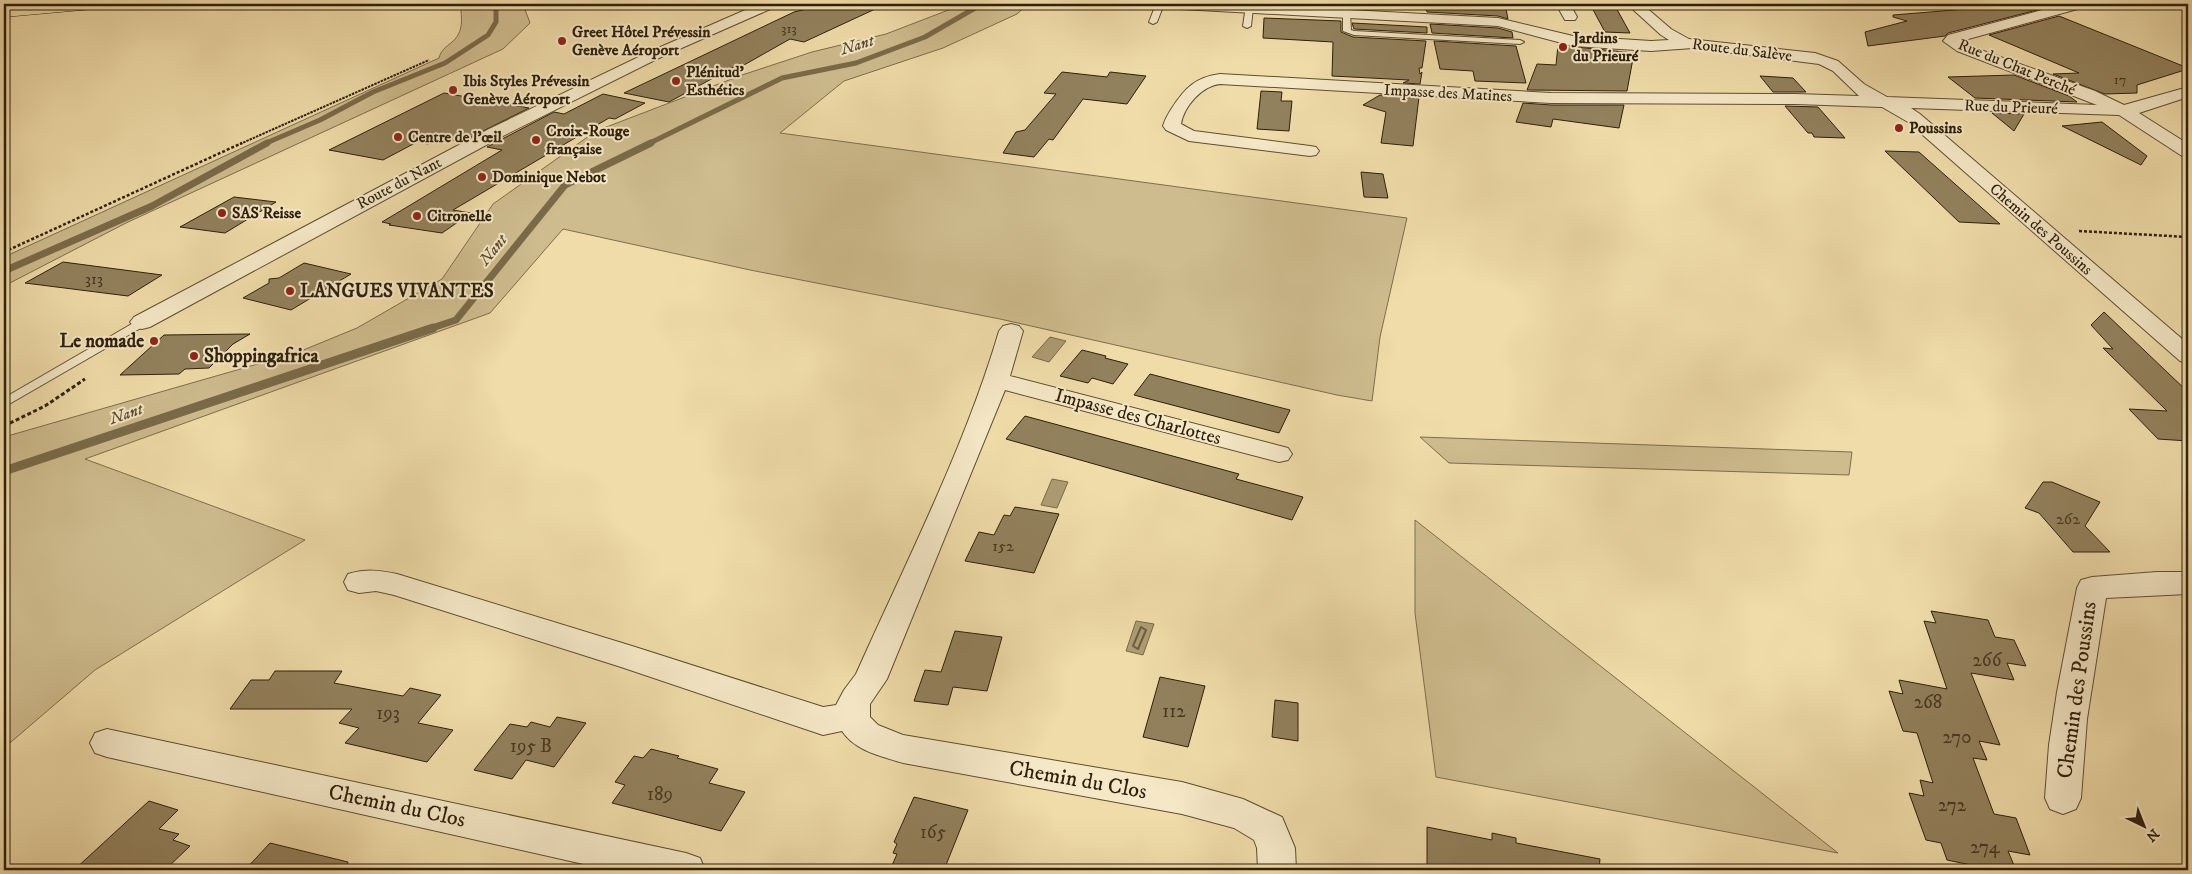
<svg xmlns="http://www.w3.org/2000/svg" width="2192" height="874" viewBox="0 0 2192 874" font-family="'IM FELL DW Pica',serif">
  <style>
    .green { fill: #cebc8e; stroke: #7e6e4c }
    .water { fill: #ad9c73; stroke: #7a6a49 }
    .lines { fill: none; stroke-linecap: round; stroke-linejoin: round }
    .shore { stroke: #6e5e3f; stroke-width: 2 }
    .stream-far2 { stroke: #7a6a49; stroke-width: 5 }
    .stream-far1 { stroke: #7a6a49; stroke-width: 7 }
    .stream { stroke: #7a6a49; stroke-width: 9 }
    .building { fill: #92815d; stroke: #2e1f0b }
    .service-casing { stroke: #5e4e32; stroke-width: 2 }
    .minor-casing { stroke: #5e4e32; stroke-width: 2 }
    .primary-casing { stroke: #2e1f0b; stroke-width: 1 }
    .path-far2 { stroke: #2e1f0b; stroke-width: 2; stroke-dasharray: 2.5 1; stroke-linecap: butt }
    .path-far1 { stroke: #2e1f0b; stroke-width: 2.5; stroke-dasharray: 3 2; stroke-linecap: butt }
    .path { stroke: #2e1f0b; stroke-width: 3; stroke-dasharray: 4 2.5; stroke-linecap: butt }
    .service { fill: #f5e8c7; fill-rule: evenodd }
    .minor { fill: #f5e8c7; fill-rule: evenodd }
    .primary { fill: #efdca9; fill-rule: evenodd }
    .poi-dot { fill: #8f2418; stroke: #f5e8c7; stroke-width: 2 }
    .labels { text-anchor: middle; dominant-baseline: central; stroke-width: 4; stroke-linejoin: round; paint-order: stroke }
    .far-number-label { font-size: 14px; fill: #473820 }
    .far-poi-label { font-size: 16px; font-weight: bold; fill: #2e1f0b; stroke: #f5e8c7; text-anchor: start }
    .far-water-label { font-size: 16px; font-style: italic; fill: #5a4b2f; stroke: #f5e8c7 }
    .far-street-label { font-size: 16px; fill: #2e1f0b; stroke: #f5e8c7 }
    .number-label { font-size: 16px; fill: #473820 }
    .poi-label { font-size: 19px; font-weight: bold; fill: #2e1f0b; stroke: #f5e8c7; text-anchor: start }
    .street-label { font-size: 19px; fill: #2e1f0b; stroke: #f5e8c7 }
    .near-number-label { font-size: 19px; fill: #473820 }
    .near-street-label { font-size: 22px; fill: #2e1f0b; stroke: #f5e8c7 }
  </style>
  <rect width="100%" height="100%" fill="#efdca9"/>
  <filter id="stains"><feTurbulence type="fractalNoise" baseFrequency=".004" numOctaves="4"/><feColorMatrix values="0 0 0 0 .2 0 0 0 0 .09 0 0 0 0 .02 0 0 0 .5 -.17"/></filter>
  <radialGradient id="worn" r=".72"><stop offset=".6" stop-color="#630" stop-opacity="0"/><stop offset="1" stop-color="#630" stop-opacity=".3"/></radialGradient>
  <path class="green" d="M460,4h63l7,19 -27,26 -377,174 -122,63v-29l435,-199c2,-8 7,-11 13,-16 12,-10 10,-24 8,-38z
    M964,4h64l-11,10 -74,34 -99,33 -64,52 627,85 -27,119 -8,64 -35,-6 -337,-76 -250,-49 -187,-41 -73,84 -405,146 220,81 -210,130 -91,78v-311l292,-84 61,-25 85,-49 51,-75 103,-73 146,-56 70,-23 74,-18z
    M1420,437l432,15 -3,23 -400,-12z
    M1415,520l423,333 -402,-76 -21,-164z"/>
  <path class="water" d="M1050,337l16,4 -17,21 -17,-5z
    M1052,479l16,3 -11,26 -16,-3z
    M1136,621l18,3 -11,31 -17,-4z"/>
  <g class="lines">
    <path class="shore" d="M1141,627l5,3 -8,19 -5,-3z"/>
    <path class="stream-far2" d="M264,144l56,-24 53,-28 72,-29 43,-28 8,-13v-18
      M648,144l134,-66 74,-15 69,-26 57,-33"/>
    <path class="stream-far1" d="M4,271l148,-65 115,-63
      M429,329l27,-9 109,-135 86,-42"/>
    <path class="stream" d="M4,471l429,-143"/>
  </g>
  <path class="building" d="M827,4h59l-82,38 -14,-3 -46,26 -5,-1 -70,38 -45,-9 170,-81z
    M1425,4l81,5 2,10 -10,-3 -71,-4z
    M1590,4h24l16,29 -25,-1z
    M2029,4l12,5 -93,24 -3,3 -77,10 -3,-14 42,-11 -14,-4v-2z
    M2059,16l129,52v1l-51,16v8l-32,1 -52,-20 26,-1 -90,-38z
    M1264,18l77,3v11l12,5 73,4 -4,27h-3l1,6 2,-2 -2,12 -17,-1 6,-3 -77,-4 1,-34 -70,-4z
    M1352,23l75,4v6l-73,-4z
    M1430,24l68,4 14,4 1,6 -81,-5z
    M1434,41l82,5 10,37 -51,-2 -2,-10 -33,-2z
    M1558,45l76,8 -7,38 -100,-1 10,-26 19,1z
    M1062,72l45,5 3,-5 36,4 -19,28 -44,-5 -30,41 -4,-1 -15,18 -31,-4 13,-21 9,-2 31,-36 -12,-1z
    M2014,75l55,21 8,6 -102,-4 -27,-21z
    M1760,76l33,2 13,14h-33z
    M1261,91l21,1 -1,9h11l-3,30 -32,-2z
    M444,93l85,15 -68,34 -21,-4 -12,6 -11,-2 -34,18 -54,-10z
    M603,94l42,9 -30,16 -6,-1 -156,92 18,3 -29,20 -53,-8 2,-1 -9,-2 120,-72 -15,-3 67,-35 10,2z
    M1380,95l39,2 -6,49 -32,-3 5,-31 -23,-7z
    M1523,103l28,2h73l-5,23 -66,-9 -2,8 -35,-5z
    M1785,106l33,1 27,31 -31,-1 -2,-4h-4z
    M1992,113l32,1 -10,17z
    M2102,122l45,34 -6,9 -79,-39z
    M1885,151l34,1 81,72 -41,-2z
    M1361,172l22,2 5,24 -24,-1z
    M234,197l42,5 -51,31 -45,-6z
    M63,262l99,13 -34,21 -103,-13z
    M304,263l47,11 -60,36 -48,-12 26,-15v-4l10,-1z
    M2104,312l84,80v49l-30,-2 -29,-30 38,2 -64,-63 10,1 -22,-24z
    M250,334l-17,10 -24,24 -24,1 -6,5 -59,1 44,-40z
    M1082,350l24,6 -1,2 23,6 -15,20 -21,-6 -4,5 -28,-7z
    M1150,374l38,10 102,26 -11,23 -145,-38z
    M1025,416l214,58 -3,5 67,18 -11,23 -286,-81z
    M2043,482h9l48,20 -15,24 25,26h-37l-34,-39 -14,-5z
    M1015,507l44,7 -25,59 -69,-12 14,-29 15,3 10,-20 6,1z
    M1931,611l57,9 7,17 19,3 12,26 -19,-3 7,17 -43,-7 29,72 -21,-4 8,19 -14,-2 21,56 22,4 14,37 -22,-4 8,19h-21l-48,-10 -6,-17 -15,-3 -17,-47 15,3 -4,-16 13,3 -16,-50 -14,-2 -14,-40 14,3 -4,-14 48,9 -23,-68 12,2z
    M955,631l47,6 -15,54 -34,-4 -5,18 -34,-4 11,-31 16,2z
    M275,671h67l-8,12 69,13 7,-8 31,7 -23,28 35,7 -26,32 -82,-19 14,-15 -20,-5 13,-14h-122l21,-29h18z
    M1160,677l45,9 -17,61 -45,-10z
    M1275,700l23,3v38l-26,-4z
    M557,717l29,6 -32,44 -28,-7 -14,19 -38,-9 36,-46 17,3 4,-5 19,5z
    M651,749l28,7 -2,2 41,11 -9,14 36,9 -24,39 -109,-28 13,-18 -10,-3 19,-26 9,2z
    M914,797l54,13 -24,60h-54l7,-16 -4,-1 4,-9 -3,-2z
    M149,801l29,9 -19,19 20,5 -6,6 17,6 -25,24h-91z
    M1427,827l65,13v-7l24,5v5l84,16 -1,11h-172z
    M270,843l78,19 -1,8h-102z"/>
  <g class="lines">
    <g class="service-casing">
      <path id="service" d="M1156,4h8l-7,18 -4,2 -4,-2z
        M1246,6l7,2 -2,18 -4,2 -4,-2z
        M1343,11l7,2 1,17 3,1 166,9 4,2 -4,2 -166,-9 -11,-4z
        M142,318l6,4 -2,3 -142,82v-9z"/>
    </g>
    <g class="minor-casing">
      <path id="minor" d="M759,4h18l-2,3 -116,51 -158,79 -351,190 -8,2 -8,-2 -4,-5 4,-5 355,-188 160,-77z
        M1155,4h82l261,14 75,18 78,5 18,-1 -8,-5 -34,-31h15l29,25 18,10 126,14 23,8 26,23 23,13 210,8 -140,-54 -14,-10 5,-6 117,-31h22l-2,3 -124,34 6,4 128,46 29,14 64,-18v10l-49,16 49,31v13l-6,-1 -63,-41 -208,-7 9,6 268,230v19l-8,-2 -272,-239 -26,-15 -87,-3 -244,-1 -331,-19c-18,2 -36,22 -39,40l13,7 116,15 6,1 3,4 -3,4 -6,1 -121,-15 -23,-11 -3,-4c2,-7 5,-12 9,-18 13,-20 24,-31 48,-34l331,19 244,1 64,2 -26,-25 -14,-7 -126,-16 -42,3 -78,-5 -75,-20 -336,-18z
        M1556,4h14l7,13 -2,3h-10z
        M1011,324l8,2 4,5 -13,45 278,72 4,6 -4,6 -9,2 -274,-72 -118,289 -17,25v13l8,8 25,10 279,47 61,17 39,18 13,31 1,22h-38l-1,-22 -3,-8 -20,-12 -52,-14 -279,-51c-22,-7 -48,-12 -61,-32l-19,4 -202,-68 -227,-72 -18,-4 -17,2 -11,-3 -4,-8 4,-8c18,-5 31,-4 49,0l235,72 191,61 13,-2 8,-15 12,-16c50,-112 109,-227 143,-343l4,-5z
        M2157,572h31v22l-82,4 -19,121 -6,79 -5,11 -13,5 -13,-5 -5,-11 4,-53 8,-53 20,-104 4,-8 11,-3z
        M107,729l579,124 14,5 5,12h-95l-503,-113 -12,-4 -5,-10 5,-10z"/>
    </g>
    <g class="primary-casing">
      <path id="primary" d="M57,4h54l-2,3 -5,1 -100,9v-8z"/>
    </g>
    <path class="path-far2" d="M240,144l189,-84"/>
    <path class="path-far1" d="M2079,231l109,6
      M4,252l238,-109"/>
    <path class="path" d="M4,426l41,-20 40,-27"/>
    <use href="#service" class="service"/>
    <use href="#minor" class="minor"/>
    <use href="#primary" class="primary"/>
  </g>
  <g class="poi-dot">
    <circle cx="562" cy="41" r="5"/>
    <circle cx="1563" cy="47" r="5"/>
    <circle cx="676" cy="81" r="5"/>
    <circle cx="453" cy="90" r="5"/>
    <circle cx="1899" cy="128" r="5"/>
    <circle cx="398" cy="137" r="5"/>
    <circle cx="536" cy="140" r="5"/>
    <circle cx="482" cy="177" r="5"/>
    <circle cx="222" cy="213" r="5"/>
    <circle cx="417" cy="216" r="5"/>
    <circle cx="290" cy="291" r="5"/>
    <circle cx="154" cy="341" r="5"/>
    <circle cx="194" cy="356" r="5"/>
  </g>
  <g class="labels">
    <g class="far-number-label">
      <text x="789" y="29">313</text>
      <text x="2120" y="80">17</text>
    </g>
    <g class="far-poi-label">
      <text x="572" y="32">Greet Hôtel Prévessin<tspan x="572" dy="18">Genève Aéroport</tspan></text>
      <text x="1573" y="38">Jardins<tspan x="1573" dy="18">du Prieuré</tspan></text>
      <text x="686" y="72">Plénitud'<tspan x="686" dy="18">Esthétics</tspan></text>
      <text x="463" y="81">Ibis Styles Prévessin<tspan x="463" dy="18">Genève Aéroport</tspan></text>
      <text x="1909" y="128">Poussins</text>
      <text x="546" y="131">Croix-Rouge<tspan x="546" dy="18">française</tspan></text>
      <text x="408" y="137">Centre de l'œil</text>
      <text x="492" y="177">Dominique Nebot</text>
      <text x="232" y="213">SAS Reisse</text>
      <text x="427" y="216">Citronelle</text>
    </g>
    <g class="far-water-label">
      <text transform="translate(857 45) rotate(-17)">Nant</text>
      <text transform="translate(493 250) rotate(-51)">Nant</text>
      <text transform="translate(126 414) rotate(-19)">Nant</text>
    </g>
    <g class="far-street-label">
      <text transform="translate(1742 50) rotate(7)">Route du Salève</text>
      <text transform="translate(2017 67) rotate(22)">Rue du Chat Perché</text>
      <text transform="translate(1448 93) rotate(3)">Impasse des Matines</text>
      <text transform="translate(2011 107) rotate(2)">Rue du Prieuré</text>
      <text transform="translate(399 183) rotate(-28)">Route du Nant</text>
      <text transform="translate(2041 229) rotate(41)">Chemin des Poussins</text>
    </g>
    <g class="number-label">
      <text x="94" y="279">313</text>
      <text x="2068" y="519">262</text>
      <text x="1003" y="546">152</text>
    </g>
    <g class="poi-label">
      <text x="300" y="291">LANGUES VIVANTES</text>
      <text x="144" y="341" text-anchor="end">Le nomade</text>
      <text x="204" y="356">Shoppingafrica</text>
    </g>
    <g class="street-label">
      <text transform="translate(1138 417) rotate(15)">Impasse des Charlottes</text>
    </g>
    <g class="near-number-label">
      <text x="1987" y="660">266</text>
      <text x="1928" y="702">268</text>
      <text x="1174" y="711">112</text>
      <text x="388" y="713">193</text>
      <text x="1957" y="737">270</text>
      <text x="531" y="746">195 B</text>
      <text x="660" y="794">189</text>
      <text x="1952" y="805">272</text>
      <text x="933" y="832">165</text>
      <text x="1985" y="847">274</text>
    </g>
    <g class="near-street-label">
      <text transform="translate(2077 690) rotate(-82)">Chemin des Poussins</text>
      <text transform="translate(1078 780) rotate(10)">Chemin du Clos</text>
      <text transform="translate(397 806) rotate(12)">Chemin du Clos</text>
    </g>
  </g>
  <rect width="2192" height="874" fill="none" stroke="#efdca9" stroke-width="20"/>
  <rect x="5" y="5" width="2182" height="864" fill="none" stroke="#2e1f0b" stroke-width="2.5"/>
  <rect x="10" y="10" width="2172" height="854" fill="none" stroke="#2e1f0b"/>
  <g transform="translate(2144 826) rotate(137)" stroke="#f5e8c7" stroke-width="4" paint-order="stroke">
  <path d="M0-4L9 19L0 12L-9 19Z" fill="#2e1f0b"/>
  <text y="-8" font-size="14" font-weight="bold" text-anchor="middle" fill="#2e1f0b">N</text>
  </g>
  <rect width="100%" height="100%" filter="url(#stains)"/>
  <rect width="100%" height="100%" fill="url(#worn)"/>
</svg>
